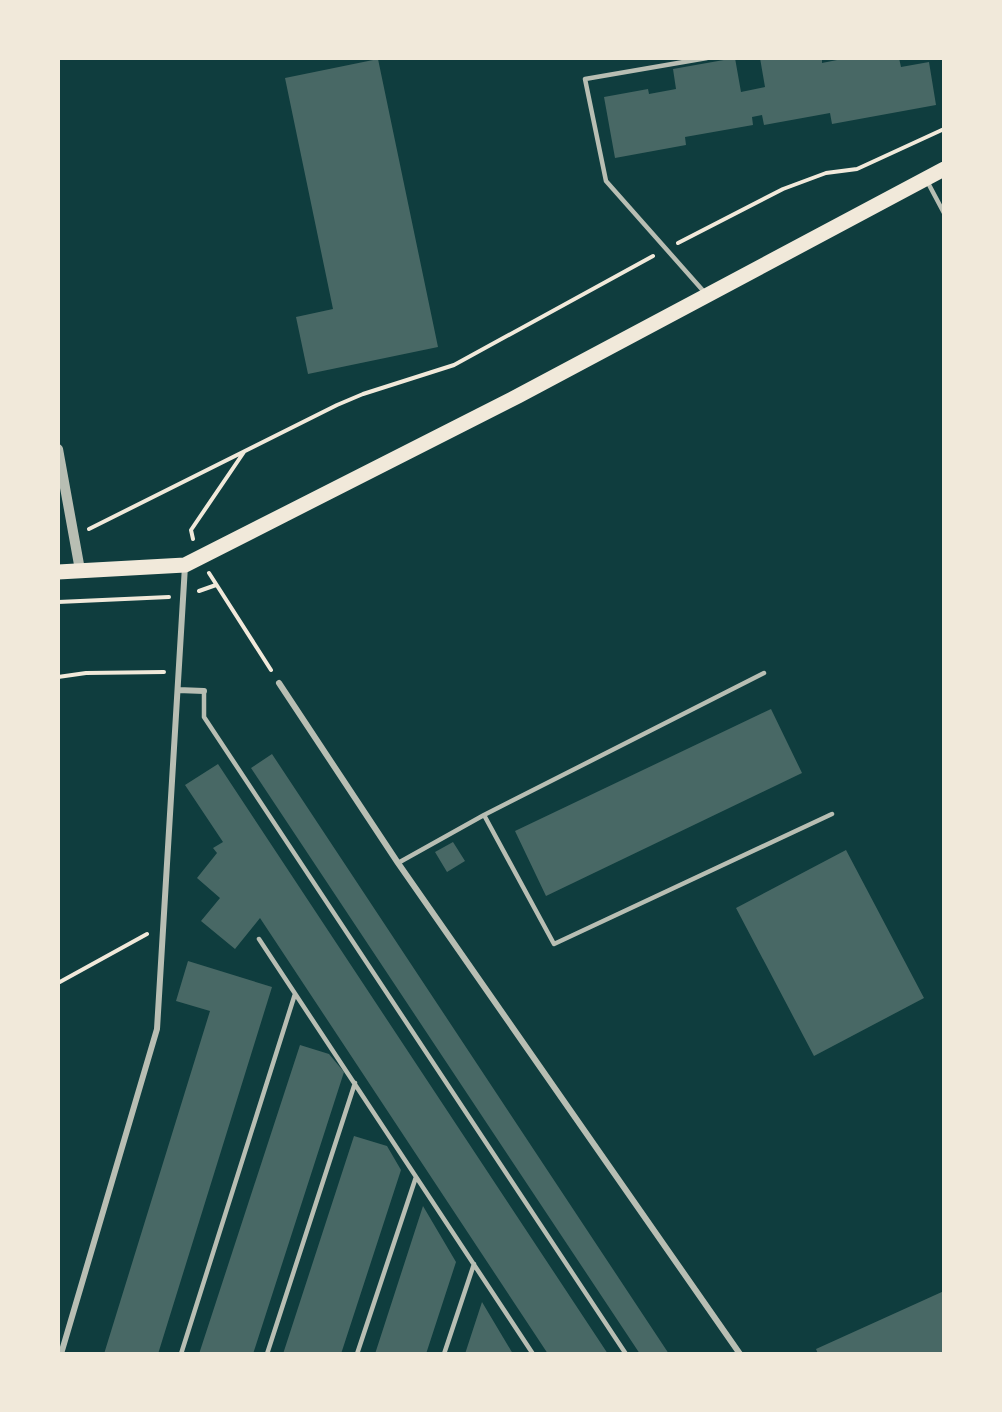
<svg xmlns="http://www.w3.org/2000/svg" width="1002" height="1412" viewBox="0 0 1002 1412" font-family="'Work Sans',sans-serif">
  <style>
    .building { fill: #486865 }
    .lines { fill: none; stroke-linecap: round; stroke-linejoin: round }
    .path { stroke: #f1e9da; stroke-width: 4 }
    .service { stroke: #b8beb3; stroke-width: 4.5 }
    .minor { stroke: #b8beb3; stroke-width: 6 }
    .tertiary { stroke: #b8beb3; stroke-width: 10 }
    .primary { stroke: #f1e9da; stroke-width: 15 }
  </style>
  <rect width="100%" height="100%" fill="#0f3d3e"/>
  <path class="building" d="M735,58l6,34 24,-5 -5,-29h62v5l25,-5h52l2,9 28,-5 7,43 -104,19 -2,-11 -66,12 -2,-10 -10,2 1,8 -68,12 1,8 -71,13 -11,-61 44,-8 1,5 27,-5 -3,-20z
    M378,59l60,288 -130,27 -12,-57 37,-8 -48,-231z
    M771,709l31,64 -256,123 -31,-65z
    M272,754l397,600h-29l-389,-586z
    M218,764l390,590h-60l-288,-436 -25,31 -34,-28 19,-23 -23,-20 20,-25 -4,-5 10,-6 -38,-57z
    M453,842l12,19 -18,11 -12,-20z
    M846,850l78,148 -110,58 -78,-148z
    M188,961l84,26 -114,367h-54l106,-343 -34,-10z
    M300,1045l29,9 15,18 -91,282h-54z
    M354,1136l33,10 14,24 -60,184h-58z
    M423,1206l33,56 -30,92h-51z
    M944,1291v63h-126l-2,-5z
    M482,1302l31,52h-48z"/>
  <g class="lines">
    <path class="path" d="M678,243l105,-54 43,-16 31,-4 87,-40
      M89,529l248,-124 26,-11 91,-29 199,-109
      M193,539l-2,-9 53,-78
      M209,573l62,97
      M199,591l17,-6
      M58,602l111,-5
      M58,677l28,-4 78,-1
      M58,983l89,-49"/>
    <path class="service" d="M927,181l17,32
      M706,294l-100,-113 -21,-102 122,-21
      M204,691v26l422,637
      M484,815l70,129 278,-130
      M398,863l86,-48 280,-142
      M259,939l274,415
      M181,1354l114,-360
      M267,1354l88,-271
      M357,1354l59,-177
      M444,1354l30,-90"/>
    <path class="minor" d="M279,683l119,180 342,491
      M178,690l26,1
      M61,1354l96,-325 28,-463"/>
    <path class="tertiary" d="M58,449l22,121"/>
    <path class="primary" d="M58,572l127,-7 333,-169 426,-227"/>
  </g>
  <rect width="1002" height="1412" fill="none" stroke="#f1e9da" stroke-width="120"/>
</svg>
